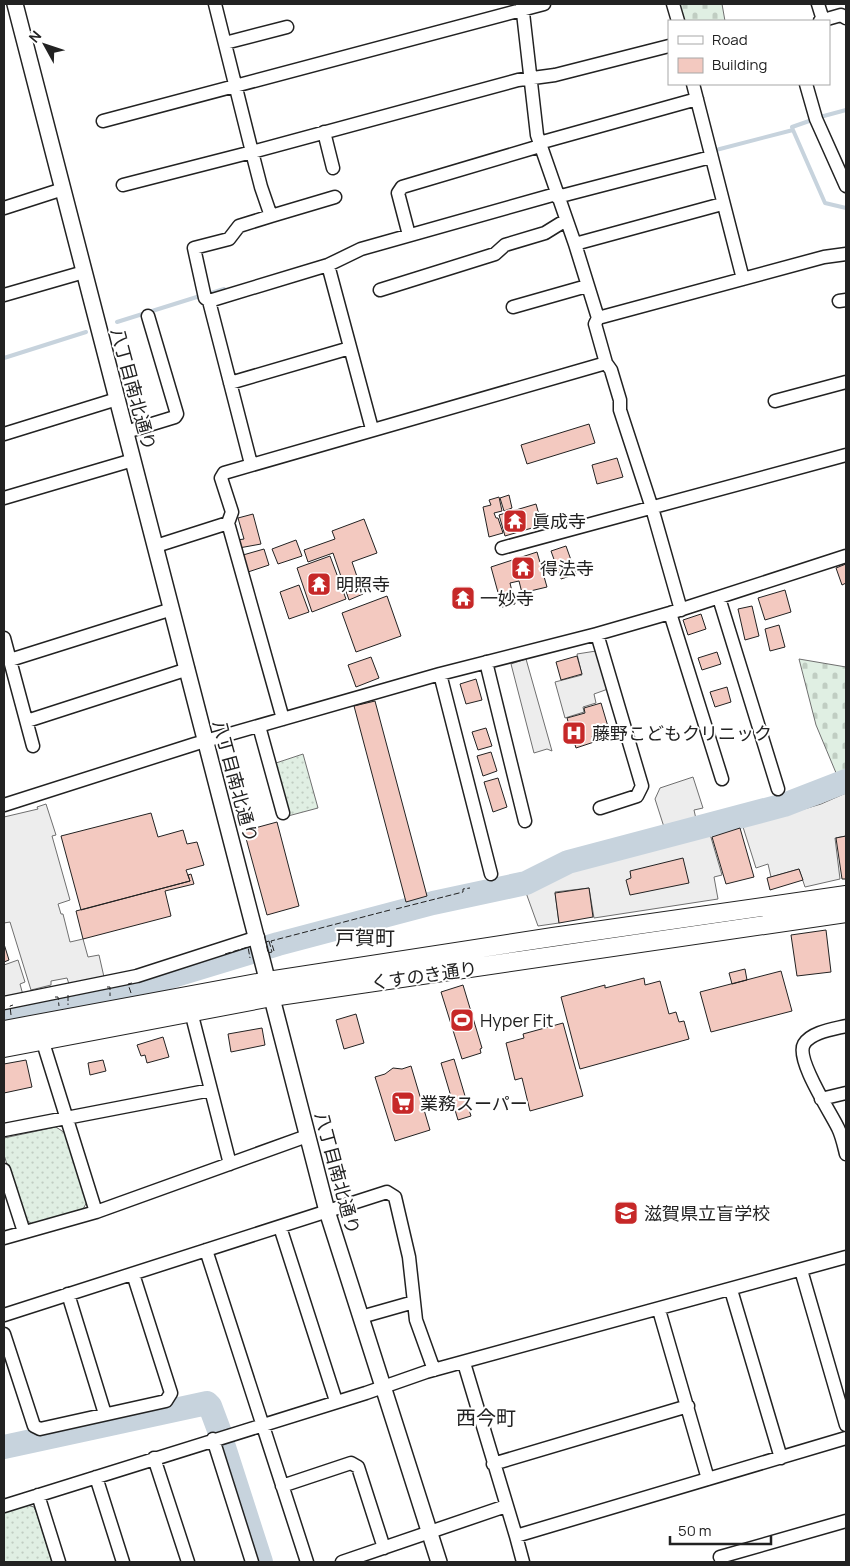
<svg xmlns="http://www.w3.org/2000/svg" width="850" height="1566" viewBox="0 0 850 1566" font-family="Manrope,'Noto Sans JP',sans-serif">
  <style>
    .grass { fill: url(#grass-dots); stroke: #6f6f6f }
    .cemetery { fill: url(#cemetery-stones); stroke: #6f6f6f }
    .parking { fill: #ededed; stroke: #6f6f6f }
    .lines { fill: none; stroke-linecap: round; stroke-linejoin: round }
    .stream { stroke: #c7d3dd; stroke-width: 4 }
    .river { stroke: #c7d3dd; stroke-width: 24 }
    .building { fill: #f3c9c0; stroke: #222 }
    .minor-casing { stroke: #222; stroke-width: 15 }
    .tertiary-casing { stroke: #222; stroke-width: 18 }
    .secondary-casing { stroke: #222; stroke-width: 20 }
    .minor { stroke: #fff; stroke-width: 12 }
    .tertiary { stroke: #fff; stroke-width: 15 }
    .secondary { stroke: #fff; stroke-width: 18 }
    .fence { stroke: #222; stroke-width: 1; stroke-dasharray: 6 2.5; stroke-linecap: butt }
    .labels { text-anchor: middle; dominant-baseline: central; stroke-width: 4; stroke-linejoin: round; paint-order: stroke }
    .street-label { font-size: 18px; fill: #222; stroke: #fff }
    .poi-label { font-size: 18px; fill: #222; stroke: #fff; text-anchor: start }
    .quarter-label { font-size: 20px; fill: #222; stroke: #fff }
  </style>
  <defs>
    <pattern id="grass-dots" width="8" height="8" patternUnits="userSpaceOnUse" patternTransform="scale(1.25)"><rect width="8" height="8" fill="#e0efe3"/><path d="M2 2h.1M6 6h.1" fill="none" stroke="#c0cdc2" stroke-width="1.8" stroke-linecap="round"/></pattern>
    <pattern id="cemetery-stones" width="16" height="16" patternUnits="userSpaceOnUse" patternTransform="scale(1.25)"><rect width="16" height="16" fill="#e0efe3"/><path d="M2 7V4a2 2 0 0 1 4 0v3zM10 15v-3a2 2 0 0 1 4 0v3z" fill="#c0cdc2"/></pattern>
  </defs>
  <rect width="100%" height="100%" fill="#fff"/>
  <path class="grass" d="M303,754l15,54 -30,8 -15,-52z
    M56,1127l9,6 22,69 -4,7 -51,15 -8,-6 -20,-63v-17z
    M27,1505l7,2 3,7 15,48h-48v-50z"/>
  <path class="cemetery" d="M675,4h47l3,17h-45z
    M799,659l47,8v109l-7,4 -23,-55z"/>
  <path class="parking" d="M596,651l12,38 -14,5 2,9 -13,4 1,5 -19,6 -10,-36 27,-7 -5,-21z
    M526,659l26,92 -5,-2 -13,4 -23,-89z
    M693,777l10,31 -9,2 2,9 -32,8 -9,-28 5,-11z
    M846,793v43l-11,2 5,41 -35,8 -6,-18 -28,8 -3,-13 -12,4 -13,-41 78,-23z
    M46,804l10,31 -4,1 18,64 -12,4 3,10h2l7,28 13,-3 5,18 11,-2 5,22 -35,7 -2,-6 -16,3v4l-20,5 -21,-68 -6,1v-106l34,-8 -1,-2z
    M710,834l12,41 -8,2 4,22 -124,19 -5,-30 -34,4 4,31 -21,3 -13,-36 59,-25z
    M18,960l7,22 -5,2 3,11 -19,3v-33z"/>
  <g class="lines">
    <path class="stream" d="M820,117l26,-7
      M812,120l-20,7 1,3 32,73 21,5
      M716,150l77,-20
      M208,294l16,-5
      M117,322l83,-26
      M4,358l82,-26"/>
    <path class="river" d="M4,1012l139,-27 135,-41 155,-41 93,-20 42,-21 216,-57 62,-24
      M223,1444l38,118
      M4,1447l203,-44 3,3 9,24"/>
  </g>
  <path class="building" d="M589,424l6,19 -68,21 -6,-19z
    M617,458l6,19 -26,7 -5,-19z
    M509,495l3,13 -8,3 -4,-13z
    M499,497l3,14 -8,2 2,5h2l5,15 -14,4 -6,-30 8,-2 -2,-5z
    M536,504l6,21 -37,11 -6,-21z
    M253,514l8,30 -22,4 -2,-8 7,-1 -6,-21z
    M364,519l13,34 -25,9 11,32 -14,6 -16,-47 -25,9 -4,-12 31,-11 -3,-8z
    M296,540l6,16 -24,8 -6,-15z
    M566,546l10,28 -15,5 -10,-28z
    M264,549l5,16 -21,7 -5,-17z
    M537,552l10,35 -25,6 -3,-12 -9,2 5,21 -13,3 -11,-40z
    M330,556l16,43 -34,13 -15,-44z
    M846,564v19l-4,2 -6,-17z
    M299,585l10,27 -20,7 -9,-27z
    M785,590l6,22 -26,8 -7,-22z
    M387,596l14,40 -45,16 -14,-39z
    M752,606l7,30 -14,4 -7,-31z
    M701,614l5,15 -18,6 -5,-15z
    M779,625l6,22 -15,4 -5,-22z
    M717,652l4,12 -19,6 -4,-12z
    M577,656l5,18 -21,6 -5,-18z
    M371,657l8,21 -23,9 -8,-22z
    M476,679l6,21 -16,4 -6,-20z
    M727,687l4,15 -16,5 -5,-15z
    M375,701l52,195 -21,6 -52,-196z
    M601,703l8,27 -17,6 2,6 -18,6 -9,-30 18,-5 -1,-5z
    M486,728l6,18 -14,4 -6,-18z
    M491,752l6,19 -14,5 -6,-20z
    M498,778l9,29 -14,5 -9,-30z
    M151,813l7,24 25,-7 4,14 10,-2 7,23 -18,5 4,11 -109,29 -20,-74z
    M277,822l22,84 -32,9 -23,-84z
    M740,828l14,49 -28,7 -14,-47z
    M846,836v43h-4l-6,-41z
    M683,858l6,25 -59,12 -4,-15 5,-2 -1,-7z
    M799,869l4,11 -33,10 -3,-12z
    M191,874l3,10 -29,7 6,25 -88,23 -7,-28 114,-30 -2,-6z
    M589,888l4,29 -34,6 -4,-30z
    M826,930l5,42 -34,4 -6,-41z
    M4,944l5,16 -5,2z
    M745,969l2,11 -15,4 -3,-11z
    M781,971l11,40 -81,21 -11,-40z
    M644,978l1,7 15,-4 9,33 7,-2 3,10 5,-1 5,18 -109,30 -19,-72 44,-12v3z
    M463,985l19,63 -2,1 1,4 -19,6 -21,-67z
    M356,1014l8,29 -20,6 -8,-29z
    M563,1023l20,73 -53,15 -8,-33 -7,2 -9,-37 18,-5 -1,-4z
    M262,1028l3,17 -34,7 -3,-18z
    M163,1037l6,20 -22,6 -2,-8 -4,1 -4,-11z
    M454,1059l17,57 -13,4 -17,-57z
    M26,1060l6,27 -28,6v-29z
    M103,1060l3,11 -16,4 -2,-12z
    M411,1066l19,64 -35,11 -20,-64 10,-3 8,-6 9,1z"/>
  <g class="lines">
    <g class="minor-casing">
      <path id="minor" d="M215,4l37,148 266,-72 37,-5 114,-29
        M522,4l15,131 38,109 23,74 -3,6 11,39 5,7 9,30v10l32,98 29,102
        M673,4l5,17
        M818,4l5,16
        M820,21l21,-6 5,3
        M225,43l62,-16
        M693,84l50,195
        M806,84l10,35 30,67
        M103,121l441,-117
        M324,132l9,36
        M539,143l158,-44
        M123,185l129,-33 9,35 10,29 64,-19
        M557,197l154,-40
        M4,208l59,-19
        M409,235l-11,-42 4,-6 138,-41
        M575,244l147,-40
        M328,265l44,164
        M380,290l115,-36 10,-9 40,-12 21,-13
        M4,295l80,-23
        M209,301l119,-36 33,-16 195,-55
        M839,301l7,-1
        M513,307l74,-21
        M598,318l226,-61 22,-3
        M230,383l120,-35
        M775,401l71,-19
        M126,432l49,-15 2,-3 -29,-98
        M4,434l113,-35
        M251,464l-42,-163 -4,-3 -11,-50 35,-9 10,-13 32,-10
        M4,498l129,-38
        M156,546l72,-23
        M502,548l344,-93
        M719,598l59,191
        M670,613l52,166
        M597,634l45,152 -5,10 -37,12
        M4,638l29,108
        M10,660l162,-51
        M486,662l39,159
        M440,674l51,200
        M283,719l-55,-196 4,-11 -11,-34 3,-5 382,-110
        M27,721l161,-52
        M259,726l24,87
        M4,805l191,-61 245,-70 157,-40 73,-21 176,-57
        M4,1003l133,-27 121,-39
        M189,1004l41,160
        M846,1026c-12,3 -35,6 -42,18 -9,15 27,69 34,84 4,8 6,18 8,26
        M40,1033l56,179
        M821,1099l25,-6
        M4,1130l207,-40
        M4,1170l20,62
        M280,1227l56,174
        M4,1238l92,-26 211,-76
        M206,1250l101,312
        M801,1270l45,155
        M731,1290l50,168
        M68,1294l37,120
        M659,1310l49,169
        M4,1315l383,-123 8,5 14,60 7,63 18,50
        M361,1317l53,-15
        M4,1334l30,92 6,3 126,-28 5,-8 -38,-119
        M464,1363l52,173 330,-98
        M213,1439l39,123
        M154,1458l34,104
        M493,1464l195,-58
        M96,1477l27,85
        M282,1486l69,-23 7,4 26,81
        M38,1495l21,67
        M4,1506l362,-113 60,-21 420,-115
        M516,1536l7,26
        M720,1557l126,-36
        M342,1562l164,-56"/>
    </g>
    <g class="tertiary-casing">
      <path id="tertiary" d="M15,4l312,1207 112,351"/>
    </g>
    <g class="secondary-casing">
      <path id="secondary" d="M4,1030l264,-49 285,-44 293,-42
        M4,1048l268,-51 574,-84"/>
    </g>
    <use href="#minor" class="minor"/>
    <use href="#tertiary" class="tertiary"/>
    <use href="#secondary" class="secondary"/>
    <path class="fence" d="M396,909l67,-17v-3l7,-1
      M269,941l3,11 -4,1 -2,-11z
      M274,951l-3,-10 119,-31
      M225,954l23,-7 2,11
      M107,987h3v9
      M131,993l-3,-9 4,-1
      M68,995v10
      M55,997h3l1,9
      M11,1015l-1,-9 3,-1"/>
  </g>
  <defs>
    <g id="temple-square" transform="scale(1.25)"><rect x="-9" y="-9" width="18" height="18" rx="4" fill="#c62828" stroke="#fff"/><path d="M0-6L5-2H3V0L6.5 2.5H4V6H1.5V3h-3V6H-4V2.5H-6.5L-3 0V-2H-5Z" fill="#fff"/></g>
    <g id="hospital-square" transform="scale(1.25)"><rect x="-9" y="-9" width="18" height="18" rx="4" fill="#c62828" stroke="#fff"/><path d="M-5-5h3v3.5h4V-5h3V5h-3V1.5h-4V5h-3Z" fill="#fff"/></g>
    <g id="stadium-square" transform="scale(1.25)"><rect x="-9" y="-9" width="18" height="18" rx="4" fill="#c62828" stroke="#fff"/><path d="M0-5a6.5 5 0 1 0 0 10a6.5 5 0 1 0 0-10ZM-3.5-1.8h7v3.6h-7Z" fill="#fff"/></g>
    <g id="supermarket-square" transform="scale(1.25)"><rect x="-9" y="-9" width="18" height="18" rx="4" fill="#c62828" stroke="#fff"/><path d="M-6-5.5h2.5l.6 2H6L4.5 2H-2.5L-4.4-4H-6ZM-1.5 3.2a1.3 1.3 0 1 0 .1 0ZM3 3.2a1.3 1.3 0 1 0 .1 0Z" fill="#fff"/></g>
    <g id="school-square" transform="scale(1.25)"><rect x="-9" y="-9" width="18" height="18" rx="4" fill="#c62828" stroke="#fff"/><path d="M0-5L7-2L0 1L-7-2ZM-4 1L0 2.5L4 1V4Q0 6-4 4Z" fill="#fff"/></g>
  </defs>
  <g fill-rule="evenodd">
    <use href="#temple-square" x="515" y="521"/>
    <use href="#temple-square" x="523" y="568"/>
    <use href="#temple-square" x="319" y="584"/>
    <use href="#temple-square" x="463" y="598"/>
    <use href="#hospital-square" x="574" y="733"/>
    <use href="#stadium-square" x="462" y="1020"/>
    <use href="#supermarket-square" x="403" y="1103"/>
    <use href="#school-square" x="626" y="1213"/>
  </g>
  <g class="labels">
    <g class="street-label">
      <text transform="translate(134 389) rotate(75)">八丁目南北通り</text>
      <text transform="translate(236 781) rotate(75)">八丁目南北通り</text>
      <text transform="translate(424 975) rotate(-8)">くすのき通り</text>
      <text transform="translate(338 1173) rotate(75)">八丁目南北通り</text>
    </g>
    <g class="poi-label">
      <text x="532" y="521">眞成寺</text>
      <text x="540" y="568">得法寺</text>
      <text x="336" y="584">明照寺</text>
      <text x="480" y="598">一妙寺</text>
      <text x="592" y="733">藤野こどもクリニック</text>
      <text x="480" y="1020">Hyper Fit</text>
      <text x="420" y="1103">業務スーパー</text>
      <text x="644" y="1213">滋賀県立盲学校</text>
    </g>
    <g class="quarter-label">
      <text x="365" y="937">戸賀町</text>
      <text x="486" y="1417">西今町</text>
    </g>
  </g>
  <rect width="850" height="1566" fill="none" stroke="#222222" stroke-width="10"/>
  <rect x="668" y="20" width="162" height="65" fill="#ffffff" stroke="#a7a7a7"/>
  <rect x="678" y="36" width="25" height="8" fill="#ffffff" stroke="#a7a7a7"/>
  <text x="712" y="45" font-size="15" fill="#222222">Road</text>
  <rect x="678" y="58" width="25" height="15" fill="#f3c9c0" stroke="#a7a7a7"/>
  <text x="712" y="70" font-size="15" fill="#222222">Building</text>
  <g transform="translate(45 45) rotate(310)" stroke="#ffffff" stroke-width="4" paint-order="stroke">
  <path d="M0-4L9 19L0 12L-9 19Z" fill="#222222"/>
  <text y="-8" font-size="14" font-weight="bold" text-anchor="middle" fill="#222222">N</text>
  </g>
  <path d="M670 1536v8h101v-8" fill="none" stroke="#222222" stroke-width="2.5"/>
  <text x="678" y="1536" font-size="15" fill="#222222" stroke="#ffffff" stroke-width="4" paint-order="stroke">50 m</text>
</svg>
